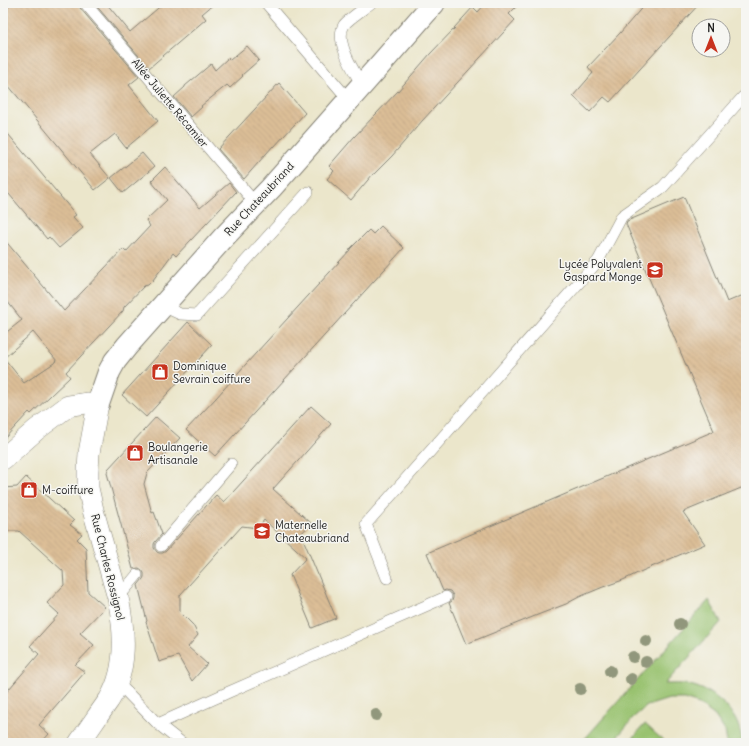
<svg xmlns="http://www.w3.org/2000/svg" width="749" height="746" viewBox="0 0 749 746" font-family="Delius,sans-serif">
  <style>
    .garden { fill: #99c26f; stroke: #5a6f46 }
    .building { fill: url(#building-back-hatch); fill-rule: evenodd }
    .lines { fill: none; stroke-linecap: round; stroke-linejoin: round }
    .lane-casing { stroke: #848174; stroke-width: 12 }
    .street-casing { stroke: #848174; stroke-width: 22 }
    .secondary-casing { stroke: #848174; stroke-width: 24 }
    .lane { stroke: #fff; stroke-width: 11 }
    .street { stroke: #fff; stroke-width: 21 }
    .secondary { stroke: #fff; stroke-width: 22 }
    .tree { fill: #91977b }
    .labels { text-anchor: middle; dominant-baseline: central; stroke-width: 3; stroke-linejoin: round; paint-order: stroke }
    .street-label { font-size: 11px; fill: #1c1c1c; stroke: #f6f6f2 }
    .poi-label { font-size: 11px; fill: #1c1c1c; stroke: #f6f6f2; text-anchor: start }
  </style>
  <defs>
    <pattern id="building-back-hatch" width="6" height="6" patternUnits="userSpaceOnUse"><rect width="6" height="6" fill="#dcbe97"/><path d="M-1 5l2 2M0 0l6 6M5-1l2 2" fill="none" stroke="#bca382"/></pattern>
  </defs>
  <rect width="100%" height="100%" fill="#f6f6f2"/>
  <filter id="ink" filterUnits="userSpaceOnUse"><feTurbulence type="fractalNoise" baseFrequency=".025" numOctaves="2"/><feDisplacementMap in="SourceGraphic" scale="8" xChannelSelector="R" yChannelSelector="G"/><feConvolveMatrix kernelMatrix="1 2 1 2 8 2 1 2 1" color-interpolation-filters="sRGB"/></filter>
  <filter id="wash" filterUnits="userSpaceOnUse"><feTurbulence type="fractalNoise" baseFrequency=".012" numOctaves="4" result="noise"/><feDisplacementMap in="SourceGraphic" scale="16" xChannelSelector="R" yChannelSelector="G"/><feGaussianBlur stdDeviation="0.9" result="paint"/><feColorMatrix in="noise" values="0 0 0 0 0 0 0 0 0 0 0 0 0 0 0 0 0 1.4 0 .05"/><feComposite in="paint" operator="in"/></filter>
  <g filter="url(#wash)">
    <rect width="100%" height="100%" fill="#ebe6cb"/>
    <path class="garden" d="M709,600l12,22 -56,62c8,0 17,-1 25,1 17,4 35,16 44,32 5,7 7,18 9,26h-16l-2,-12 -10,-15 -16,-12 -15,-5h-15l-22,7 -11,9 -24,28h-31z
      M645,724l21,19h-38z"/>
    <g id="blocks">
      <path class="building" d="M13,3h65l2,5 59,69 -10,8 29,36 -32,27 -11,-14 -25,20 20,24 -15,12 -92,-111v-67z
        M94,3h12l24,29 34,-29h51l-13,11 4,5 -57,49z
        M486,3h34l-11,11 6,6 -93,101 -30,35 -18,18h-1l-22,26 -24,-21 7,-8 -5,-5 25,-29 44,-46 32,-37 25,-26h-1l19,-21 5,5z
        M646,3h54l-90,99 -6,-5 -14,15 -17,-16 20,-23 -5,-6 32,-34z
        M247,46l12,14 -17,15 1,1 -13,12 -3,-3 -26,21 1,1 -11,10 -17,-20 11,-10v-1l26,-22 4,6 13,-12 2,2z
        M279,83l26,30 -31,34 -1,-1 -29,33 -26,-30z
        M3,128l73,87 -3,2 10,11 -24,20 -10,-11 -2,2 -44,-52z
        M142,153l12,14 -31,26 -12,-15z
        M165,167l35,41 29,-25 7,9 -60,64 -3,-3 -20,27 -5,5 -4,1 -20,21 -1,4 -57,61 4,5 -39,37 -2,-2 -26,28v-105l19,-15 -19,-24v-58l61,73 59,-62 3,3 24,-26 -4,-6 21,-20 -16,-19zM33,332l24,29 -33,22 -20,-25z
        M684,197l43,105 19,-8v192l-63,26 22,32 -63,27 -19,9 -20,7 -24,10 -13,7 -26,10 -74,30 -17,-41 3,-2 1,-3v-3l-3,-4 -4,-1 -3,1 -16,-38 287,-122 -88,-207 1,-3z
        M381,226l23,22 -189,208 -29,-26 30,-32 30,-34 104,-114v-1l19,-19 4,4z
        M188,322l24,23 -66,72 -24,-22z
        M311,406l20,18 -58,65 38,34 -10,11 35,84 -24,10 -22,-53 16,-17 -42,-38 -6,8 -16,-2 -62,69v17l13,13 5,10 -10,12 19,17 -15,17 -14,-25 -19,6 -13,-40 1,-1 -9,-36 5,-6 1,-2v-4l-2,-3 -3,-2 -6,1 -26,-96 1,-4 48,-52 24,21 -33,35 -3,11 8,29 2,-1 8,22 -7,8 -1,2v4l3,4 2,1h4l3,-2 50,-56 8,7z
        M26,477l48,44 -4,4 12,9 -5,5 9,9 2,44 17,15 -25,26 14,12 -19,20 10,7 -46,53 10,9 -8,9h-38v-47l36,-42 -9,-8 29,-32 -12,-11 17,-18 -1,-14 -44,-40h-16v-43l14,-1z"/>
    </g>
  </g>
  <g filter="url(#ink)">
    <use href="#blocks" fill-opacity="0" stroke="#848174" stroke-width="1"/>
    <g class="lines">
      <g class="lane-casing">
        <path id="lane" d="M85,3l171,201
          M266,3l83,97
          M362,85c-8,-14 -28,-44 -18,-60 3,-5 21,-17 27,-22
          M163,306l17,8 17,1 111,-123
          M161,546l70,-82
          M387,578l-21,-54 232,-263 24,-45 41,-29 80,-90 3,-2
          M118,598l19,-23
          M117,682l41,42 24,19
          M158,724l71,-32 217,-95"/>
      </g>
      <g class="street-casing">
        <path id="street" d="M3,459l33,-29 32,-24 19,-3 11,1 -9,49 -1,18v17l5,22 25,88c7,33 10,71 -9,102 -10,14 -20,29 -30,43"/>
      </g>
      <g class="secondary-casing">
        <path id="secondary" d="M98,404l11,-32 6,-11 12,-15 97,-109 47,-49 108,-122 55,-63"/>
      </g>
      <use href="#lane" class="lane"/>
      <use href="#street" class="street"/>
      <use href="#secondary" class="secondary"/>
    </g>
    <g class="tree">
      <circle cx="680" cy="624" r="6"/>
      <circle cx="646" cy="641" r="6"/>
      <circle cx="633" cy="657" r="6"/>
      <circle cx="646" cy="662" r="6"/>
      <circle cx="610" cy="671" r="6"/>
      <circle cx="631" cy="679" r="6"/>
      <circle cx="580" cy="689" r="6"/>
      <circle cx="376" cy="715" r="6"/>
    </g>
  </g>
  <defs>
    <g id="school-square" transform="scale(0.9)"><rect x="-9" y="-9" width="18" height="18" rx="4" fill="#c8321e" stroke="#f6f6f2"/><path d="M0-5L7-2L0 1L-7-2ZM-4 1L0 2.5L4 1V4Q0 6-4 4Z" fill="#fff"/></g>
    <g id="shop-square" transform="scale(0.9)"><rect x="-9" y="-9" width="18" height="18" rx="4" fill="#c8321e" stroke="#f6f6f2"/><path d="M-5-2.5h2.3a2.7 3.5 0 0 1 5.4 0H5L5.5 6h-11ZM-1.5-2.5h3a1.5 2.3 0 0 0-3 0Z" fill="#fff"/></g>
  </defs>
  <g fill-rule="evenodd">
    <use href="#school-square" x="655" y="270"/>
    <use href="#shop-square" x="160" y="372"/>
    <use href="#shop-square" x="135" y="453"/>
    <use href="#shop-square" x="29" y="490"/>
    <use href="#school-square" x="262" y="531"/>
  </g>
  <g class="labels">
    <g class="street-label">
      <text transform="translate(170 103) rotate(50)">Allée Juliette Récamier</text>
      <text transform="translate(259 199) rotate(-47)">Rue Chateaubriand</text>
      <text transform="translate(108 567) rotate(76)">Rue Charles Rossignol</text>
    </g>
    <g class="poi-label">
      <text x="642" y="264" text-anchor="end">Lycée Polyvalent<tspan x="642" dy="13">Gaspard Monge</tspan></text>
      <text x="173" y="366">Dominique<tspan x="173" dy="13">Sevrain coiffure</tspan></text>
      <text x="148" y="447">Boulangerie<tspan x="148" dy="13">Artisanale</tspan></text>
      <text x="42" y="490">M-coiffure</text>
      <text x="275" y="525">Maternelle<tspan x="275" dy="13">Chateaubriand</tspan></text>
    </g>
  </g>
  <rect width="749" height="746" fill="none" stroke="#f6f6f2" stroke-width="16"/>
  <g transform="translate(711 38)"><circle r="19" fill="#f6f6f2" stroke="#9f9f9c"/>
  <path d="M0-3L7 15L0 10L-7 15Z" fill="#c8321e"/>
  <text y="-6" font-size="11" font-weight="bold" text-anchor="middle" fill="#1c1c1c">N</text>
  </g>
</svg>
